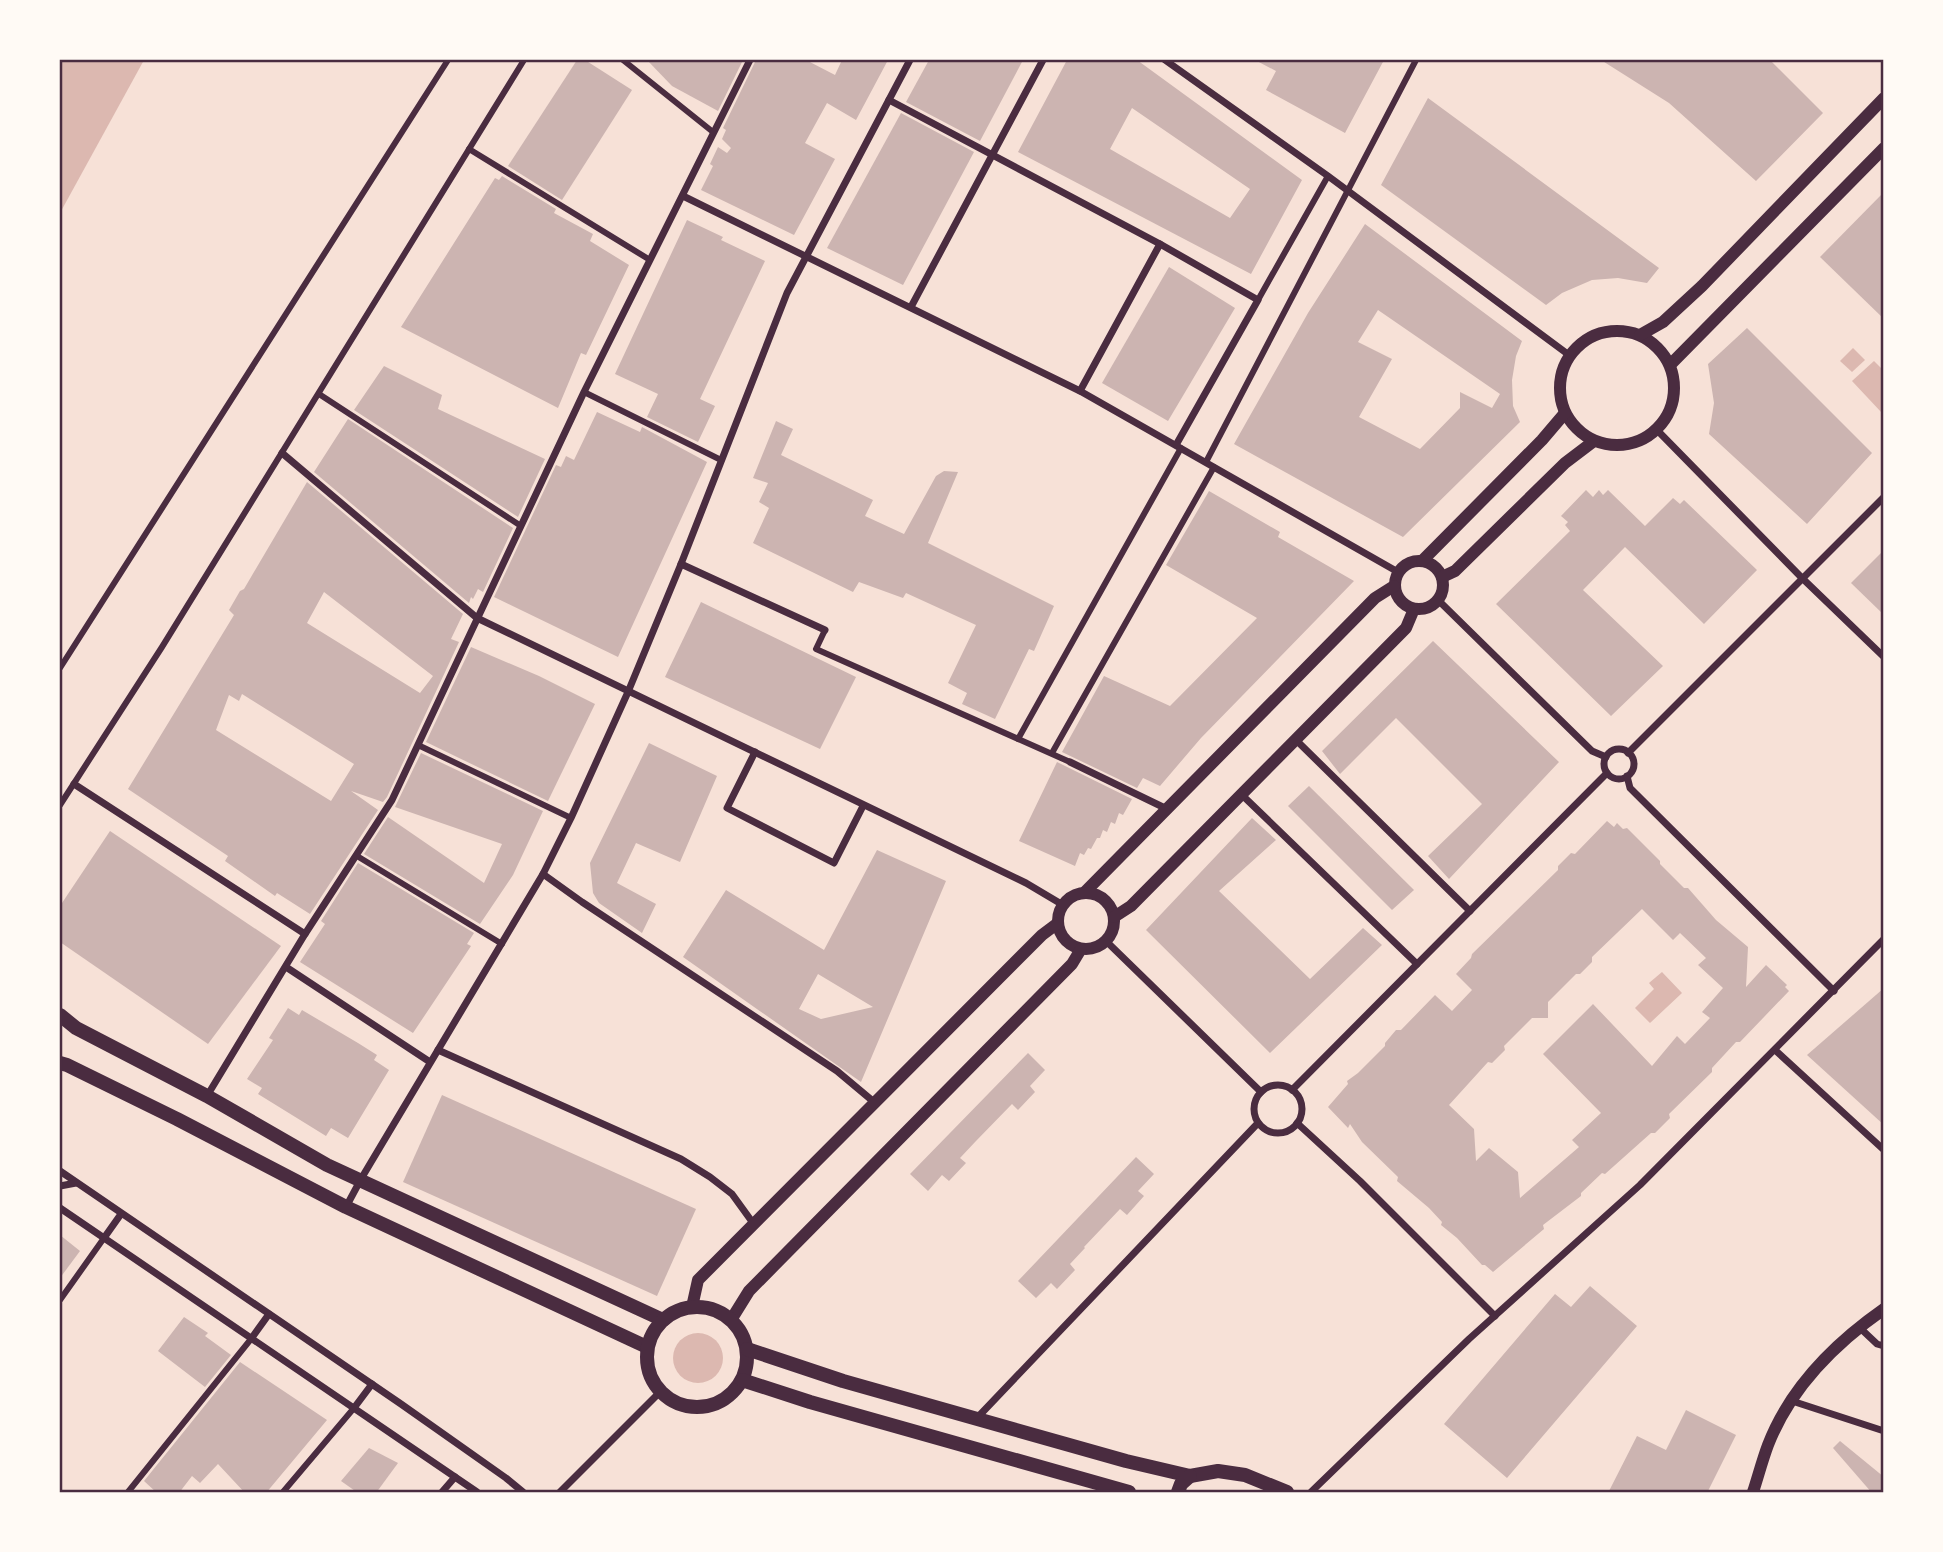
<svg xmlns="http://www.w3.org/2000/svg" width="1943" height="1552" font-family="Figtree,sans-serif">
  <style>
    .water { fill: #dcb8b0 }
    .building { fill: #ccb4b1; fill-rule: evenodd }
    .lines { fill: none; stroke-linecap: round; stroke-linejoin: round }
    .pedestrian { stroke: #4a2c40; stroke-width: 6 }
    .minor { stroke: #4a2c40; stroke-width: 7 }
    .tertiary { stroke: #4a2c40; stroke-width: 12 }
    .secondary { stroke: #4a2c40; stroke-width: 14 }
    .neatline { fill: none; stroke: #4a2c40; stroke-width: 2.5 }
  </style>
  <rect width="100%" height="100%" fill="#f7e1d7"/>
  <!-- water -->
  <g class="water">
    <polygon points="60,60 144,60 60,213"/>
    <polygon points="1853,348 1865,360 1852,372 1840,361"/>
    <polygon points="1874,361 1883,370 1882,413 1852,381"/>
    <polygon points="1662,972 1682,993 1650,1023 1635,1008 1654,989 1649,983"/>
    <circle cx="698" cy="1358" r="25"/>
  </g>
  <!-- building -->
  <g class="building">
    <polygon points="577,60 585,60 632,90 562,200 508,166"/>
    <polygon points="647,60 743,60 718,111 672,86"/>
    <polygon points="756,60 806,60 835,75 842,60 888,60 856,120 827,103 805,143 835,159 794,235 701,190 713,166 710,164 718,147 727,153 731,148 722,139 726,130 723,128"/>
    <polygon points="929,60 1023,60 980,141 906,102"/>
    <path d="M1067 60H1137L1302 180 1251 274 1018 152ZM1132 108 1250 189 1230 218 1110 149Z"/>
    <polygon points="1255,60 1384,60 1345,133 1266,90 1276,71"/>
    <polygon points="1601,60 1770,60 1823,113 1756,181 1669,103"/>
    <polygon points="1428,98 1659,268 1647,283 1618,278 1592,280 1562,293 1546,305 1381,185"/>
    <polygon points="901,113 974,152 903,285 827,248"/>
    <polygon points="502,176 556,209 554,213 593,234 590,241 629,265 586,355 581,353 558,408 401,327 495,178 499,180"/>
    <polygon points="1884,192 1884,319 1820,257"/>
    <polygon points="687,220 723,237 721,240 765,261 700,399 715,406 698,442 647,417 658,394 615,374"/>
    <path d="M1365 224 1522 341 1516 356 1512 380 1513 406 1520 422 1403 537 1234 444 1308 313ZM1378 310 1500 394 1492 408 1460 392V408L1420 449 1359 417 1392 359 1358 342Z"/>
    <polygon points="1169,267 1235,308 1168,421 1102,383"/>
    <polygon points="1747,328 1872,453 1807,524 1709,434 1714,403 1708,364"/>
    <polygon points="384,366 442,395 438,409 545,459 518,517 354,410"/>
    <polygon points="597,412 640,432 642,427 707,462 618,657 494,597 556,465 561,467 566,456 574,460"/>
    <polygon points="348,419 513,528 483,592 478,589 473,599 471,597 469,603 314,472"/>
    <polygon points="776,421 793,429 781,455 873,500 865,516 904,534 936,476 944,471 958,472 928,543 1054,606 1034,651 1029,649 995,719 962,704 967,693 948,683 976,625 906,593 903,598 859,582 853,592 753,543 769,508 759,502 768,483 753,478"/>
    <path d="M307 482 463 614 451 639 459 642 387 797 383 802 351 791 378 810 310 914 277 893 275 896 225 861 228 856 128 789 234 615 229 610 240 591 244 589ZM324 592 433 676 420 693 307 623ZM242 694 354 764 331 801 216 730 229 695 239 701Z"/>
    <polygon points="1586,490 1593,497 1599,490 1603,495 1608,490 1645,526 1673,498 1680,504 1684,500 1757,570 1704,624 1625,547 1583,590 1663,666 1611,716 1496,604 1570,531 1565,525 1568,522 1561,516"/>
    <polygon points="1209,491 1280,532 1278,537 1354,581 1201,738 1160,786 1143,778 1137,788 1062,752 1104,676 1170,706 1257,618 1166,565"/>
    <polygon points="1884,550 1884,615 1851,583"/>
    <polygon points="701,602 856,677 820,749 665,677"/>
    <polygon points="1433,641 1559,762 1449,879 1428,856 1482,804 1396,718 1340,774 1322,751"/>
    <polygon points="471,647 539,676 595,704 548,801 426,742"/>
    <polygon points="649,743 717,776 680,862 636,843 617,883 656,904 642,933 599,903 593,893 590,863"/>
    <polygon points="421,753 543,811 513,875 480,924 364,854 388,817 484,883 502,844 395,807"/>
    <polygon points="1057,762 1132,799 1123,815 1119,813 1115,824 1111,822 1107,832 1103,830 1100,838 1097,838 1091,849 1088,848 1084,855 1080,853 1075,866 1019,841"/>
    <polygon points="1309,786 1414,890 1392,910 1288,806"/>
    <polygon points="1252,818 1276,840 1219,891 1310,979 1363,928 1382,945 1270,1053 1146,930"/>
    <path d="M1607 821 1614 827 1617 823 1623 829 1627 828 1660 861V864L1684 888H1688L1716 920 1748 947 1746 987 1766 965 1787 985 1785 987 1789 991 1740 1042H1736L1712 1068V1072L1669 1114 1670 1118 1655 1133H1651L1605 1174 1602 1173 1581 1193V1196L1543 1225 1544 1229 1493 1272 1485 1265H1482L1457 1238 1441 1225 1442 1222 1429 1208 1397 1181 1398 1177 1362 1142 1350 1124 1348 1128 1328 1107 1348 1084 1347 1081 1358 1073 1385 1046V1043L1396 1030H1401L1435 995 1452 1011 1472 990 1456 974 1471 958 1472 954 1558 870V866L1571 853 1575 854ZM1642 909 1673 940 1680 933 1706 958 1698 965 1723 988 1702 1012 1710 1018 1685 1044 1677 1036 1652 1066 1593 1004 1543 1054 1601 1113 1572 1140 1579 1147 1520 1198 1518 1172 1489 1148 1476 1161 1474 1129 1449 1105 1488 1062 1492 1063 1505 1050 1504 1046 1532 1018H1548V1002L1576 974H1580L1592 962V957Z"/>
    <polygon points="110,831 281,946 208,1044 60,942 60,906"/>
    <path d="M877 850 946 881 861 1082 683 957 726 890 824 950ZM818 974 873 1007 821 1019 799 1009Z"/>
    <polygon points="358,863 474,933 467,944 471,946 413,1033 300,962 325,924 321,921"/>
    <polygon points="1884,988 1884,1125 1807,1055"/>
    <polygon points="288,1008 299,1015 302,1010 358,1043 377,1055 374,1060 389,1070 348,1138 331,1128 326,1136 258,1094 262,1088 247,1079 273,1040 269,1038"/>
    <polygon points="1028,1053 1045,1070 1030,1086 1035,1092 1018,1110 1012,1104 976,1141 960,1158 966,1163 949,1181 942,1175 928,1191 910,1174"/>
    <polygon points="442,1095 696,1209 657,1296 403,1182"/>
    <polygon points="1136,1157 1154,1174 1138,1191 1144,1196 1127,1215 1120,1209 1084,1247 1085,1248 1070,1264 1075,1270 1057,1289 1051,1283 1036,1298 1018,1281"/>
    <polygon points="60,1235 80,1251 60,1278"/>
    <polygon points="1590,1286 1637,1326 1507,1478 1444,1424 1555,1294 1571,1307"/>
    <polygon points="184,1317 208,1333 205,1336 231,1355 205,1387 158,1351"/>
    <polygon points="240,1362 327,1420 266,1493 245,1493 218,1464 200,1483 192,1476 179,1493 157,1493 144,1481"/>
    <polygon points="1686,1410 1736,1435 1707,1493 1608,1493 1637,1436 1666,1450"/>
    <polygon points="1840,1441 1884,1477 1884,1493 1872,1493 1833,1448"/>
    <polygon points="369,1448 398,1463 376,1493 358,1493 341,1481"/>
  </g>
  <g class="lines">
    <!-- pedestrian -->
    <g class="pedestrian">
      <polyline points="623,60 713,132"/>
      <polyline points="469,149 650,260"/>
      <polyline points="1258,300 1328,176"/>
      <polyline points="584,392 721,460"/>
      <polyline points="319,394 521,526"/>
      <polyline points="1206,462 1416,60"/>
      <polyline points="825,630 816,649 1070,762"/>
      <polyline points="60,668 448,60"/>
      <polyline points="1018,739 1181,448"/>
      <polyline points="418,745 571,818"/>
      <polyline points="1052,753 1214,467"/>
      <polyline points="60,805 162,647 524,60"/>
      <polyline points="357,856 502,944"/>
      <polyline points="60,1300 104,1238"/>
      <polyline points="128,1492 251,1339"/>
      <polyline points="283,1492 354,1408"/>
    </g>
    <!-- minor -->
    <g class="minor">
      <polyline points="1165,60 1328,176 1569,355"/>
      <polyline points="889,100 1160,244 1258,300 1176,445"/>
      <polyline points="683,196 1080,391 1398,572"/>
      <polyline points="911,307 1043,60"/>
      <polyline points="1080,391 1160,244"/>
      <polyline points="1656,429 1802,578 1884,657"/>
      <polyline points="282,453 477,618 1026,883 1063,905"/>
      <polyline points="681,564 825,630"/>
      <polyline points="1438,600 1592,751 1606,757"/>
      <polyline points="1296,740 1470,911"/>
      <circle cx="1619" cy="764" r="15"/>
      <polyline points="755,752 727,808 834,863 863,806"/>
      <polyline points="1628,753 1884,497"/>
      <polyline points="1070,762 1167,809"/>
      <polyline points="1627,776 1630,788 1834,991"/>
      <polyline points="74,784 305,934"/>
      <polyline points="1242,795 1417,964"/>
      <polyline points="543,874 582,902 837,1071 874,1102"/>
      <polyline points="1106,941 1261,1092"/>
      <polyline points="286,967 430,1062"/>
      <polyline points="438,1050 681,1159 710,1177 732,1194 753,1223"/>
      <polyline points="1775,1050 1884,1150"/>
      <circle cx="1278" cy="1109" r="24"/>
      <polyline points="1292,1090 1607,773"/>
      <polyline points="207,1096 305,934 392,800 584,392 750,60"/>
      <polyline points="1297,1123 1360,1181 1495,1316"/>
      <polyline points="60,1171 401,1404 506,1478 523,1492"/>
      <polyline points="60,1186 76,1183"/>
      <polyline points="346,1207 361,1179 543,874 571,818 628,692 681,564 787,293 910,60"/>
      <polyline points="60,1208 477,1492"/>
      <polyline points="104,1238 121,1214"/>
      <polyline points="1859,1327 1877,1344 1884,1346"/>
      <polyline points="251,1339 269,1314"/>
      <polyline points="1792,1401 1884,1431"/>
      <polyline points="354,1408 372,1384"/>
      <polyline points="976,1419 1258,1123"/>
      <polyline points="442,1492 455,1477"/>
      <polyline points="560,1492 660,1392"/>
      <polyline points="1311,1492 1469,1339 1640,1185 1884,939"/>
    </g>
    <!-- tertiary -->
    <g class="tertiary">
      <circle cx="1617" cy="388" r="57"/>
      <polyline points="1640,335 1663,322 1702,286 1884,98"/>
      <polyline points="1670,365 1884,148"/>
      <circle cx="1419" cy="585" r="24"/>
      <polyline points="1422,561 1542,440 1565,413"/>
      <polyline points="1442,577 1455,571 1565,463 1594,441"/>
      <polyline points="1084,893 1375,598 1394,586"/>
      <circle cx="1086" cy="921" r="28"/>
      <polyline points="1114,917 1131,906 1406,628 1414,609"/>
      <polyline points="692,1307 698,1280 1042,935 1058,923"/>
      <polyline points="731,1320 749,1291 1072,964 1081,949"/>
      <path d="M1753 1492C1758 1477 1762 1461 1768 1445 1790 1388 1834 1344 1884 1309"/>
    </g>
    <!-- secondary -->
    <g class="secondary">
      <polyline points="60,1015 76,1028 207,1096 327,1165 663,1320"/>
      <polyline points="60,1063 67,1065 177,1119 346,1207 647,1347"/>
      <circle cx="697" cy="1357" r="50"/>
      <polyline points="747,1349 843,1381 1126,1461 1190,1476 1218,1471 1245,1475 1287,1492"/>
      <polyline points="742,1380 810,1402 1129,1492"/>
      <polyline points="1178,1492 1181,1484 1190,1476"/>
    </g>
  </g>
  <!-- border -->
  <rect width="1943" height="1552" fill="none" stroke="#fffaf5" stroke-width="122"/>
  <rect x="61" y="61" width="1821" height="1430" class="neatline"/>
</svg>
